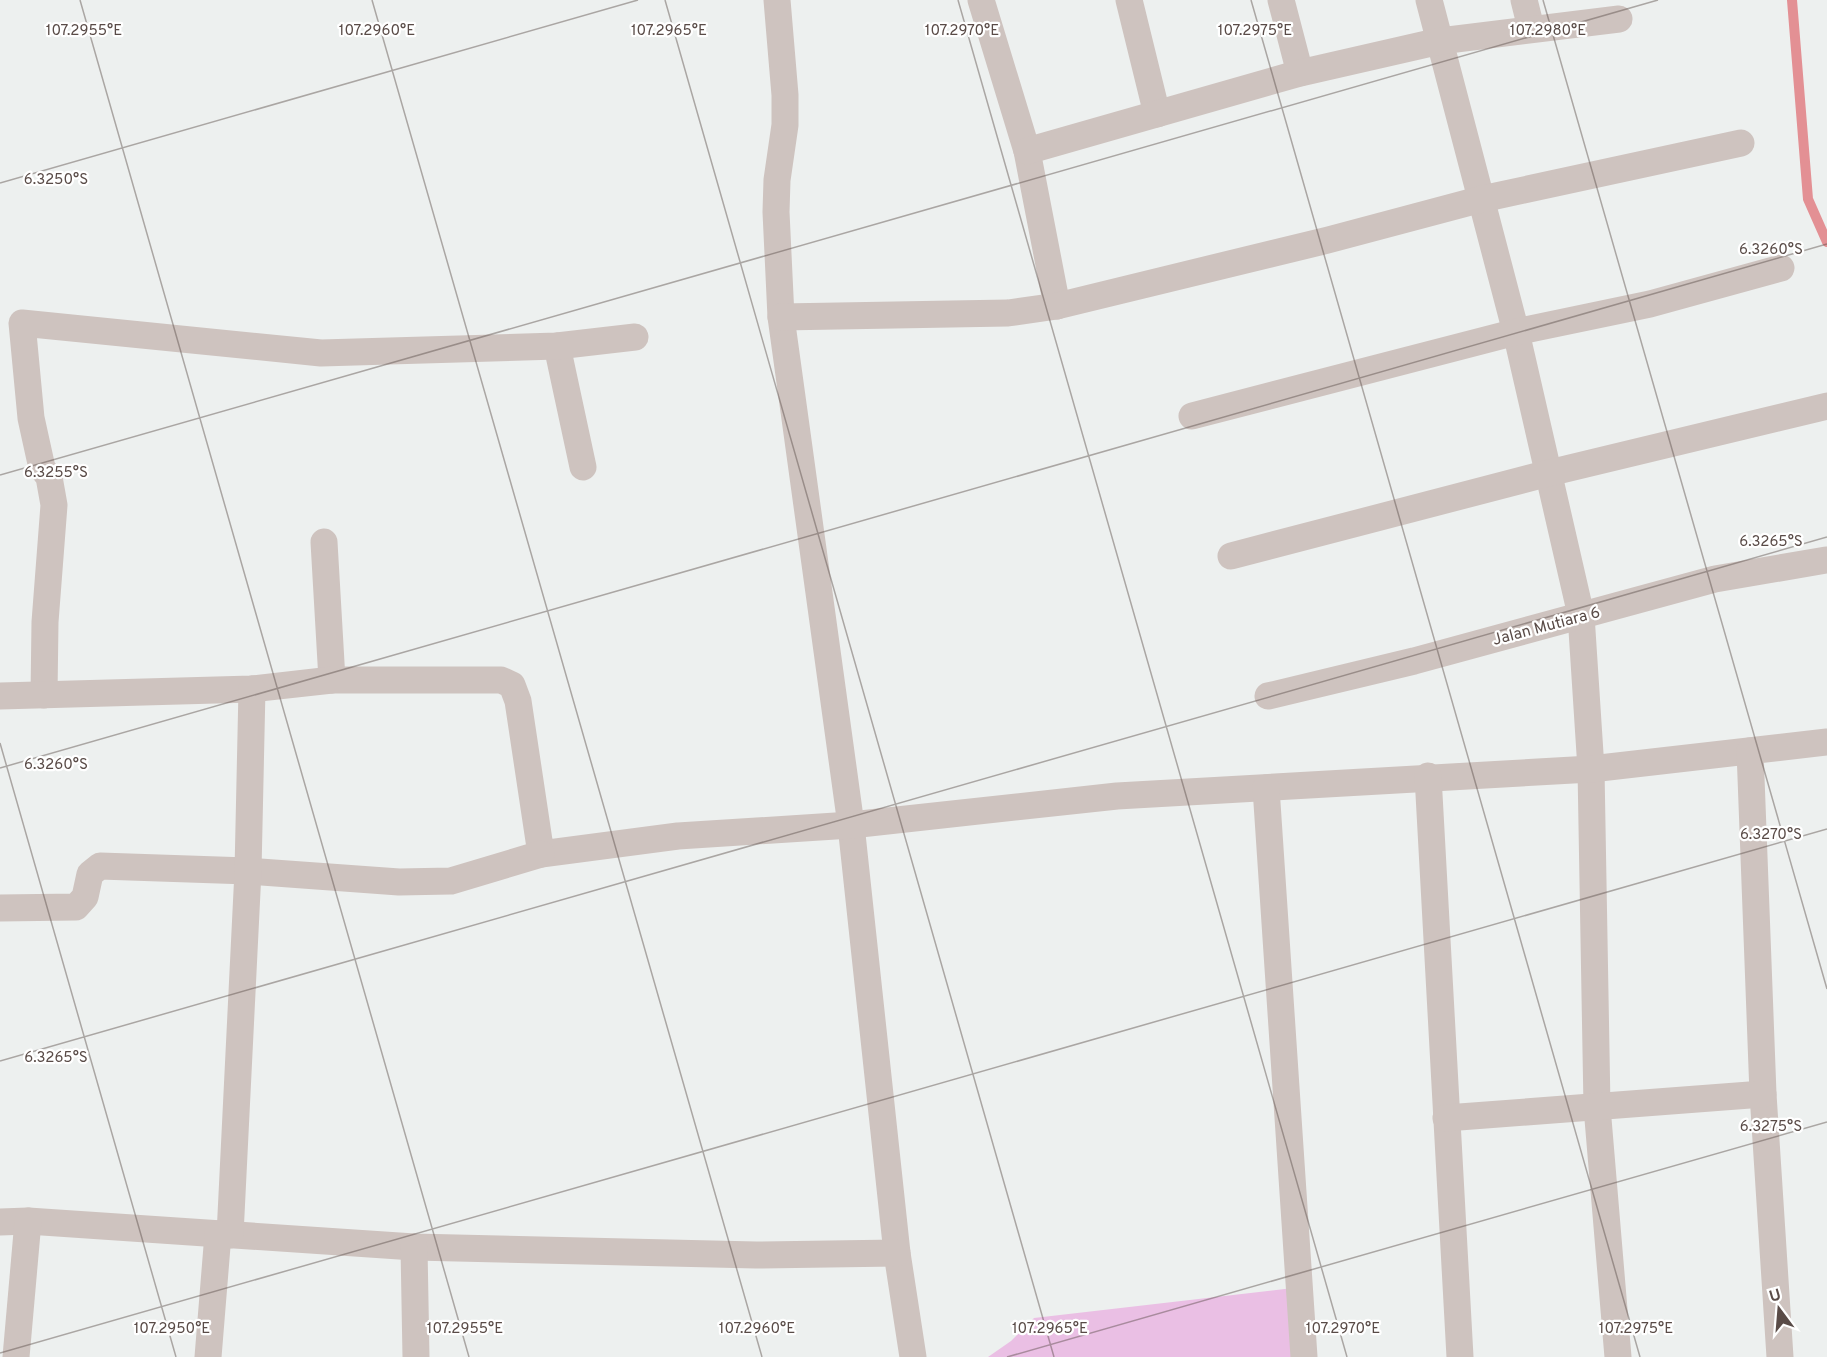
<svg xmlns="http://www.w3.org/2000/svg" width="1827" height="1357" font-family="Overpass,sans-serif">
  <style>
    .green { fill: #eabfe4 }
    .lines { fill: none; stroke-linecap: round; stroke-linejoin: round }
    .stream { stroke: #e39094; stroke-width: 10 }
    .minor { stroke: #cec3bf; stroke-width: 27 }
    .ticks { fill: none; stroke: #594b47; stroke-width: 1.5; stroke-opacity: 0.45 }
    .labels { text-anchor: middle; stroke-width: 4.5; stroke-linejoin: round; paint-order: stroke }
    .street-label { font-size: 16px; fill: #594b47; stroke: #fff }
    .ticks-label { font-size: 15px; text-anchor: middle; fill: #594b47; stroke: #fff; stroke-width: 4.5; stroke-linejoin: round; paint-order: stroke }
  </style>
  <rect width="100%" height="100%" fill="#edf0ef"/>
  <!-- green -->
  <polygon class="green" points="1293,1288 1297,1357 988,1357 1011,1341 1034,1318"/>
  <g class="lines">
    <!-- stream -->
    <polyline class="stream" points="1792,0 1808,199 1827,242"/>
    <!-- minor -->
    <g class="minor">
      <polyline points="777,0 785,95 785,125 777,180 776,212 781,317 851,825 897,1253 913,1357"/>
      <polyline points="981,0 1027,151 1057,306"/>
      <polyline points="1129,0 1157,114"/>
      <polyline points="1281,0 1300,73"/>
      <polyline points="1429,0 1516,332 1581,615 1591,769 1597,1107 1618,1357"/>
      <polyline points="1524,0 1531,28"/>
      <polyline points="1027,151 1300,73 1440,41 1619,19"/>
      <polyline points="781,317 1008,313 1057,306 1328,240 1482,199 1741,143"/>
      <polyline points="557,346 583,467"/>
      <polyline points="1192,416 1516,332 1650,304 1781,268"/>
      <polyline points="324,542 332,680"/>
      <polyline points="1231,556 1549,473 1827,406"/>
      <polyline points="44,695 45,622 54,505 49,477 42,468 31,418 22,323 321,353 557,346 635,337"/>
      <polyline points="0,696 252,689 332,680 501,680 512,685 518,701 541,854 678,836 851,825 1117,796 1591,769 1827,742"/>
      <polyline points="1268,696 1414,661 1715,579 1826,560"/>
      <polyline points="1750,751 1763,1094 1780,1357"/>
      <polyline points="1428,776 1460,1357"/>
      <polyline points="1266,788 1304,1357"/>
      <polyline points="0,908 76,907 85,897 90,874 100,866 248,871 399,882 451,881 541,854"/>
      <polyline points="1446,1118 1763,1094"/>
      <polyline points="0,1222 28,1221 414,1247 756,1255 897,1253"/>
      <polyline points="230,1235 248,871 252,689"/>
      <polyline points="414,1247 416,1357"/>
      <polyline points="16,1357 28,1221"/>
      <polyline points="208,1357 218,1234"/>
    </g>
  </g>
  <!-- ticks -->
  <path class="ticks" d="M80 0 469 1357M372 0 762 1357M665 0 1054 1357M958 0 1347 1357M1251 0 1640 1357M1543 0 1827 989M0 183 638 0M0 475 1658 0M0 743 176 1357M0 768 1827 244M0 1061 1827 537M0 1353 1827 829M1007 1357 1827 1122"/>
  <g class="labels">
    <!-- street labels -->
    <g class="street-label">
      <text transform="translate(1546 625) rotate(-15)" y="6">Jalan Mutiara 6</text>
    </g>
  </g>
  <g class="ticks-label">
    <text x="84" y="35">107.2955°E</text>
    <text x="377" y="35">107.2960°E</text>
    <text x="669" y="35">107.2965°E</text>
    <text x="962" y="35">107.2970°E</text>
    <text x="1255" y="35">107.2975°E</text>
    <text x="1548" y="35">107.2980°E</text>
    <text x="56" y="184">6.3250°S</text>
    <text x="1771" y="254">6.3260°S</text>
    <text x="56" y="477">6.3255°S</text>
    <text x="1771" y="546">6.3265°S</text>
    <text x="56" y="769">6.3260°S</text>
    <text x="1771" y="839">6.3270°S</text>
    <text x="56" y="1062">6.3265°S</text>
    <text x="1771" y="1131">6.3275°S</text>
    <text x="172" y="1333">107.2950°E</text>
    <text x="465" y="1333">107.2955°E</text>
    <text x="757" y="1333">107.2960°E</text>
    <text x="1050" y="1333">107.2965°E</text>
    <text x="1343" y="1333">107.2970°E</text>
    <text x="1636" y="1333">107.2975°E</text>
  </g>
  <!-- north arrow -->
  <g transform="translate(1779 1309) rotate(344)" stroke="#ffffff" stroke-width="4.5" paint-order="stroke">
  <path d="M0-4.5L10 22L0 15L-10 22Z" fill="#594b47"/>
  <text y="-9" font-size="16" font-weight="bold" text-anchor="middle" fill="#594b47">U</text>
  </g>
</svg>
